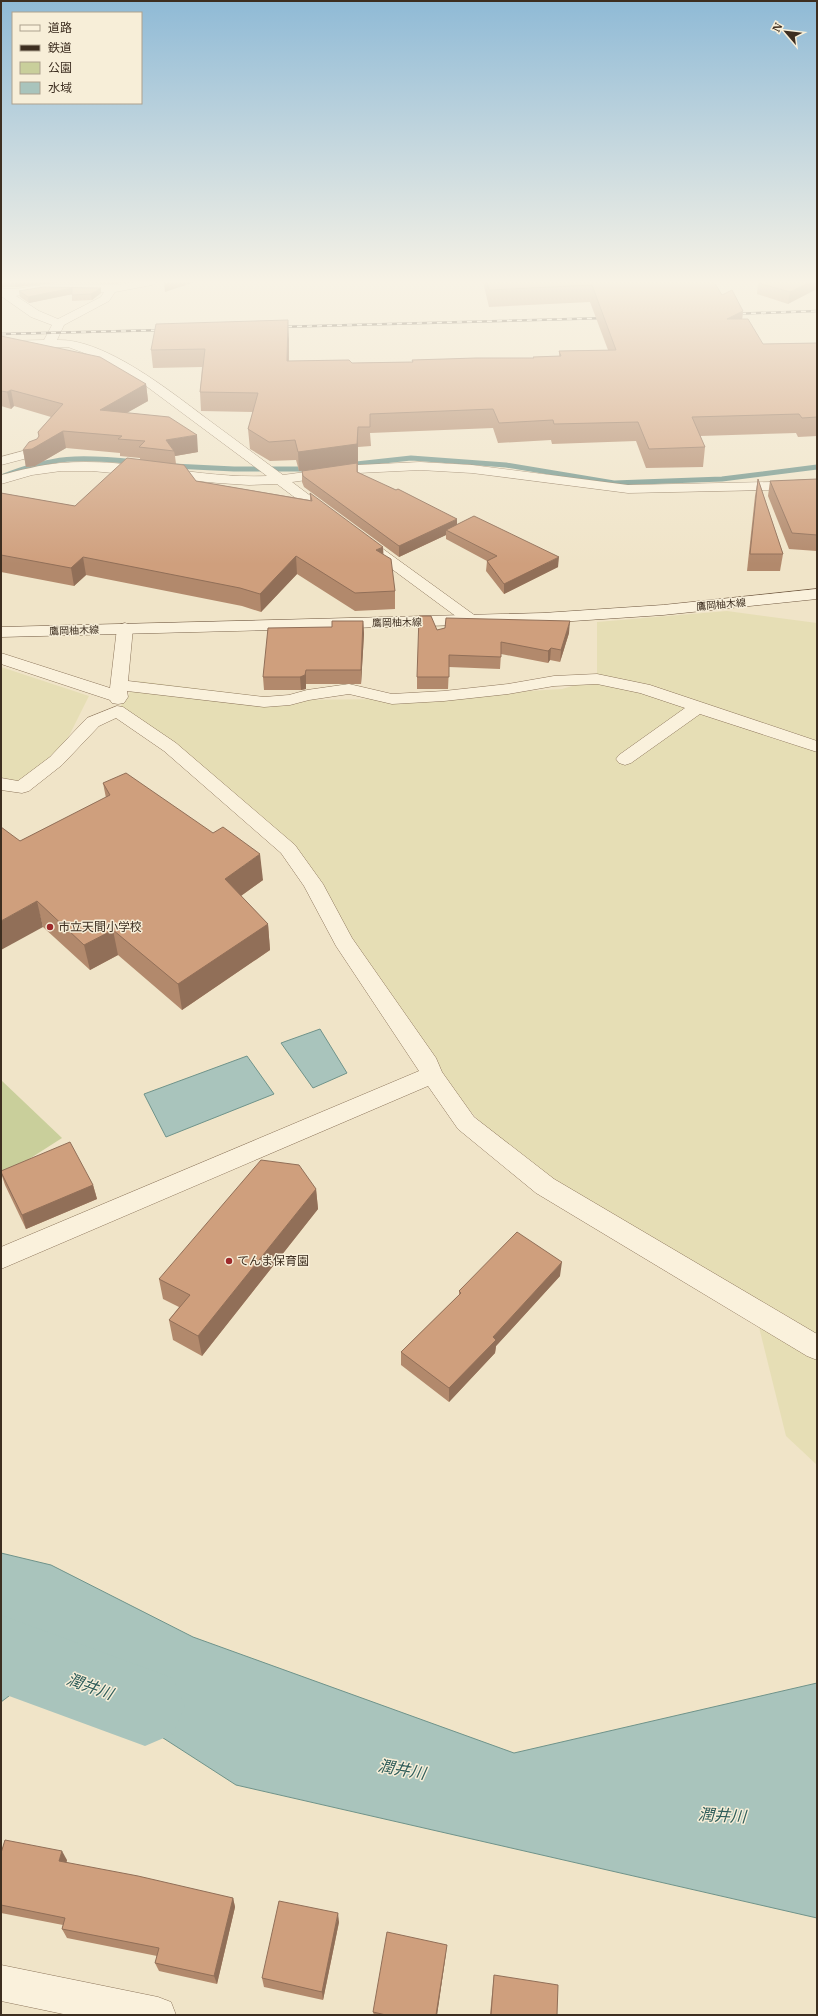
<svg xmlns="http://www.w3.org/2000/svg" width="818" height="2016" font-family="'IBM Plex Serif','Noto Sans JP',serif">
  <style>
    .farmland { fill: #e6deb5 }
    .green { fill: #c9cf9b }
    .water { fill: #a9c4bc; stroke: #6f938a }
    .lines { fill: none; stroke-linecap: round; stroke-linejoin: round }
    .stream { stroke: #6f938a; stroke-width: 5 }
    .river { fill: #a9c4bc; fill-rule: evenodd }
    .street-casing { stroke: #8d765c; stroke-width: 1 }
    .secondary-casing { stroke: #6f573f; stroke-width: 1 }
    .street { fill: #faf1dc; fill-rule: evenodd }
    .secondary { fill: #faf1dc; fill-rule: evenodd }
    .rail-casing { stroke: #3d2e20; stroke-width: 2.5 }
    .rail { stroke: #f7eed8; stroke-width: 1.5; stroke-dasharray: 5; stroke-linecap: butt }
    .wall { fill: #b2896c }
    .shaded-wall { fill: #916f58 }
    .building { fill: #cf9f7d; stroke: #916f58 }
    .poi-dot { fill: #9e2a2b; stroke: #f7eed8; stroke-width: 1.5 }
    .labels { text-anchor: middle; stroke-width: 3; stroke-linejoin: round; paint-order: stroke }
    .far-street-label { font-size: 10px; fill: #3d2e20; stroke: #f7eed8 }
    .poi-label { font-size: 12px; fill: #3d2e20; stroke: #f7eed8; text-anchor: start }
    .near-water-label { font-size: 16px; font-style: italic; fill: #2f5d5a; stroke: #f7eed8 }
  </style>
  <rect width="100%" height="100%" fill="#f0e4c8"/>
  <!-- farmland -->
  <g class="farmland">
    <polygon points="727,611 817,623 817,1465 786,1436 755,1311 519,1165 428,1064 295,858 117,711 138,681 290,700 392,699 562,689 597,679 597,622"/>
    <polygon points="1,667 89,696 65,744 27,784 1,782"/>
  </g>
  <!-- green -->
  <polygon class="green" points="1,1080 62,1138 1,1177"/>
  <!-- water -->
  <g class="water">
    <polygon points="320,1029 347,1073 313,1088 281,1043"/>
    <polygon points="247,1056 274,1094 166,1137 144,1094"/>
    <polygon points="1,1553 51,1565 193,1637 514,1753 817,1683 817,1918 236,1785 50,1665 1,1702"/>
  </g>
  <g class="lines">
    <!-- stream -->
    <g class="stream">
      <polyline points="347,465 411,458 506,465 614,483 722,479 817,467"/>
      <polyline points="173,466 234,469 310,469"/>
      <path d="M1 477C53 456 80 456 135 462"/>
    </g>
    <!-- river -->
    <polygon class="river" points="1,1615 173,1678 185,1706 173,1734 145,1746 1,1693"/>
    <!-- street casing -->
    <g class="street-casing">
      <g id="street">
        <path d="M136 282H158L152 285 115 292 109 301 64 325 57 340C104 338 170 391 206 418 232 437 257 456 283 475L358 465 420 462 472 465 628 485 817 481V489L628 493 472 473 420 470 358 473 292 482 336 515 338 518 336 521H326L277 484 249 485 218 483 92 471H61L32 475 1 484V475C21 470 40 465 60 463 130 457 198 479 267 476L138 380 87 354 68 347 1 349V341L44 340 52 325 31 317 1 296V288C15 291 28 286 43 285 74 282 105 289 136 282ZM44 291 104 292 101 297 58 319 39 311 16 296Z"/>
        <polygon points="34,448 39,449 41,452 39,455 1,465 1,457"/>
        <polygon points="367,539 372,541 477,617 479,620 477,623 471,625 465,623 362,547 359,544 362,541"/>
        <polygon points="125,623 131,625 133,628 128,681 264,697 289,695 307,690 349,684 392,694 444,691 508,684 554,676 597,674 650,685 817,741 817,752 700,714 631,763 625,765 619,763 616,759 619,755 685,708 640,693 597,684 554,686 508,694 444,701 392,704 349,694 309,700 290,705 264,707 127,691 128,697 124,703 118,704 112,703 110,700 1,664 1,653 110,688 117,628 119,625"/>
        <polygon points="117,706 123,707 176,743 295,845 323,884 352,938 436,1058 442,1072 474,1117 554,1179 817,1334 817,1360 807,1356 536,1193 458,1129 428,1086 1,1269 1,1247 419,1071 336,946 304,886 281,853 164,751 116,718 99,726 62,765 29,791 22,793 1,790 1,778 18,781 50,757 87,718"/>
        <polygon points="1,1965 158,1997 171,2002 176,2015 68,2015 1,2001"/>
      </g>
    </g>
    <!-- secondary casing -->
    <g class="secondary-casing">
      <polygon id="secondary" points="817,589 817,599 663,615 543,623 1,637 1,627 543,613 663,605"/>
    </g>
    <!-- street -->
    <use href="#street" class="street"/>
    <!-- secondary -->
    <use href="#secondary" class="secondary"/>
    <!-- rail casing -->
    <g class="rail-casing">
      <g id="rail">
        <polyline points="731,314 817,311"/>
        <polyline points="277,327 607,318"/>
        <polyline points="1,334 165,330"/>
      </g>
    </g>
    <!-- rail -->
    <use href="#rail" class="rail"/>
  </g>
  <!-- wall -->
  <g class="wall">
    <polygon points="1,282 129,282 113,284 55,283 16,287 1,287 1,288"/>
    <polygon points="483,282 714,282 722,295 743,311 742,319 763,344 817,343 817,436 798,437 796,433 700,436 705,447 703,467 646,468 636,441 552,444 551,440 498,443 493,428 370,433 371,446 358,447 358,472 457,525 558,567 504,594 486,571 487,561 446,539 446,535 399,557 304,487 302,482 302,471 315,469 299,471 296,460 270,461 250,449 248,429 253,412 201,411 200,392 202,367 153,368 151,350 289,339 289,361 352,363 412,362 412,360 533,358 533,357 559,356 559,351 608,350 590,302 489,307"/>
    <polygon points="817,282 788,304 757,294 758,283"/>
    <polygon points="19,291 101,293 92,300 72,301 72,294 29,303 20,297"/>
    <polygon points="1,336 146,384 148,401 126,413 198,452 175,456 176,464 196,481 310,500 310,493 384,555 395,591 395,609 355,611 297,574 261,612 242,606 86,575 74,586 1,572 1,493 75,506 140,459 140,458 120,456 120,453 66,448 35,466 26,467 23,450 37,439 39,437 38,432 51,417 14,406 11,409 1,406"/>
    <polygon points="758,479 783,554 780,571 747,571 755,496"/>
    <polygon points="817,479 817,551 789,549 768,496 770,481"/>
    <polygon points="363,621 364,634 361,684 306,684 306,689 301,690 264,690 263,677 332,627"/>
    <polygon points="437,630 569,633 560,662 550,660 548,663 501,654 500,669 449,667 448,689 417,689 417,677"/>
    <polygon points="103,783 263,880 241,896 268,924 270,950 182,1010 118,955 90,970 43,927 20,841 106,798"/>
    <polygon points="1,1171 93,1185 97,1199 26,1229 5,1185 1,1173"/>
    <polygon points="316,1189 318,1209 202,1356 173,1340 169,1320 179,1307 163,1299 159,1279"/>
    <polygon points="560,1276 496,1346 495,1353 449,1402 401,1365 401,1352 459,1295 459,1291"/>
    <polygon points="1,1853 67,1860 66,1863 233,1898 235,1907 217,1984 159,1971 155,1963 157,1956 67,1938 62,1929 63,1925 1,1913"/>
    <polygon points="339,1922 323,2000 264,1987 262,1978"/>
    <polygon points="446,1953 437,2015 374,2015 373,2012"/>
    <polygon points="494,1975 557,2015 490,2015 493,1984"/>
  </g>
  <!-- shaded-wall -->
  <g class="shaded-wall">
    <polygon points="15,282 54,282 55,283 16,287"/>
    <polygon points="112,282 129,282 113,284"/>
    <polygon points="168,282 195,282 165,292 164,283"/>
    <polygon points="810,282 817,282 817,289 788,304 790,292"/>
    <polygon points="72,288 73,294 29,303 28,297"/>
    <polygon points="101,288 101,293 92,300 91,294"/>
    <polygon points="743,311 741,329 727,319"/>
    <polygon points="288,320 289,339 288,380 287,361"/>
    <polygon points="146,384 148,401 102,427 100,410"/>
    <polygon points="11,390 14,406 11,409 7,392"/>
    <polygon points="358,427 358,464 299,471 298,452"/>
    <polygon points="63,431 66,448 35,466 26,467 23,450"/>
    <polygon points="197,435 198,452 175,456 174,451 166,440"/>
    <polygon points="457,519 457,530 446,530 446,535 399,557 399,546"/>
    <polygon points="383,547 384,564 376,550"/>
    <polygon points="296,556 297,574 261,612 260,594"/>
    <polygon points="83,557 86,575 74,586 71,568"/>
    <polygon points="559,557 558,567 504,594 504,584"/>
    <polygon points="363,621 364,634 361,684 361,670"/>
    <polygon points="570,621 569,633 560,662 561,650"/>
    <polygon points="551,648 550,660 548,663 548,651"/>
    <polygon points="306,670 306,689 301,690 300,677"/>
    <polygon points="260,854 263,880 228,905 225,879"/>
    <polygon points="37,901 43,927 1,950 1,921"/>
    <polygon points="268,924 270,950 182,1010 178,984"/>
    <polygon points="113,930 118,955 90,970 84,945"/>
    <polygon points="93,1185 97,1199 26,1229 22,1215"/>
    <polygon points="316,1189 318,1209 202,1356 198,1336"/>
    <polygon points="562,1262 560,1276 496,1346 495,1353 449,1402 449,1388 493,1337"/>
    <polygon points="62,1851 67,1860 64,1871 59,1861"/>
    <polygon points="233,1898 235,1907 217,1984 214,1976"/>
    <polygon points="338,1913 339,1922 323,2000 322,1992"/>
    <polygon points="447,1945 446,1953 437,2015 436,2015"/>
  </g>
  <!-- building -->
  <g class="building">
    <polygon points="487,282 714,282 722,295 732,290 743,311 727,319 748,319 763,344 817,343 817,417 802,418 799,414 692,417 705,447 649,449 638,422 554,424 553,420 499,423 493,409 370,414 370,427 358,427 357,444 298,452 295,440 269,442 248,429 258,393 200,392 205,349 151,350 156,324 288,320 287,361 349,360 352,363 413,362 412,360 476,358 534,358 533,357 561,356 559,351 616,350 592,285 489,290"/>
    <polygon points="760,282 810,282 790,292 758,283"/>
    <polygon points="43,287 101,288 91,294 72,295 72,288 28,297 19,291"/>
    <polygon points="1,336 100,357 146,384 100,410 169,417 197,435 166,440 174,451 139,447 145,441 118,439 122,436 63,431 32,449 23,450 29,442 37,439 39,436 38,432 63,404 11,390 7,392 1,391"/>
    <polygon points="127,458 184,465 196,481 312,501 310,493 383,547 376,550 391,559 395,591 355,593 296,556 260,594 240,588 83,557 71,568 1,555 1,493 75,506"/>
    <polygon points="357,463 357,472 396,490 398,489 457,519 399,546 303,476 302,471"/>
    <polygon points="758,479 783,554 750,554"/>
    <polygon points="817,479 817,535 792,533 770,481"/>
    <polygon points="474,516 559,557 504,584 487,561 497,556 446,530"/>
    <polygon points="419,616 431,616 437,630 445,628 446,618 570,621 561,650 551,648 548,651 501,642 501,657 449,655 449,677 417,677"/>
    <polygon points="332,621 363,621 361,670 306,670 305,675 300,677 263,677 268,628 332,627"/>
    <polygon points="126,773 213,833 223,827 260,854 225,879 268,924 178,984 113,930 84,945 37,901 1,921 1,827 20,841 110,795 103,783"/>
    <polygon points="70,1142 93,1185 22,1215 1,1172 1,1171"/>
    <polygon points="261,1160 299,1165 316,1189 198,1336 169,1320 190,1295 159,1279"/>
    <polygon points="517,1232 562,1262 493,1337 496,1340 449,1388 401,1352 461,1293 459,1291"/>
    <polygon points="5,1840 62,1851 59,1861 138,1876 233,1898 214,1976 155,1963 159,1948 62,1929 65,1918 1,1905 1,1853"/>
    <polygon points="279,1901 338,1913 322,1992 262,1978"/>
    <polygon points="387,1932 447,1945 436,2015 386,2015 373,2012"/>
    <polygon points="494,1975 558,1985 557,2015 491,2015"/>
  </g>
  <!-- sky -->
  <linearGradient id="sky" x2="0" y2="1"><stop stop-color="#8fbad6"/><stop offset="0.5" stop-color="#f8f3e6"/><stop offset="1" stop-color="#f8f3e6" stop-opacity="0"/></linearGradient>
  <rect width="818" height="564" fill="url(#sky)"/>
  <!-- markers -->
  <g class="poi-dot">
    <circle cx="50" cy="927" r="4"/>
    <circle cx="229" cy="1261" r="4"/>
  </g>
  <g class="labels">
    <!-- far-street labels -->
    <g class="far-street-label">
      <text transform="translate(721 604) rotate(-5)" y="4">鷹岡柚木線</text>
      <text transform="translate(397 622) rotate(-1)" y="4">鷹岡柚木線</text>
      <text transform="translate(74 630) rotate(-2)" y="4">鷹岡柚木線</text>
    </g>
    <!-- poi labels -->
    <g class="poi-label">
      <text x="58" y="931">市立天間小学校</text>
      <text x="237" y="1265">てんま保育園</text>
    </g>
    <!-- near-water labels -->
    <g class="near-water-label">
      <text transform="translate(90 1686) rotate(20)" y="6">潤井川</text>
      <text transform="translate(402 1769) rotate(10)" y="6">潤井川</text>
      <text transform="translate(722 1815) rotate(3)" y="6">潤井川</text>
    </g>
  </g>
  <!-- border -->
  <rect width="818" height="2016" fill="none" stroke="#3d2e20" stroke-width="4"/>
  <!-- legend -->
  <rect x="12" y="12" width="130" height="92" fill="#f7eed8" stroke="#ada18e"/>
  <rect x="20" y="25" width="20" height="6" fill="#faf1dc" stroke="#ada18e"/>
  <text x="48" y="32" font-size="12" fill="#3d2e20">道路</text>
  <rect x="20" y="45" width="20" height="6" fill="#3d2e20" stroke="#ada18e"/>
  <text x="48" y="52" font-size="12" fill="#3d2e20">鉄道</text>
  <rect x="20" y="62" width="20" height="12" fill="#c9cf9b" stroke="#ada18e"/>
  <text x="48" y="72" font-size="12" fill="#3d2e20">公園</text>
  <rect x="20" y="82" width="20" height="12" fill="#a9c4bc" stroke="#ada18e"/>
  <text x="48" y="92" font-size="12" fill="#3d2e20">水域</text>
  <!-- north arrow -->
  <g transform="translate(786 32) rotate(298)" stroke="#f7eed8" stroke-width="3" paint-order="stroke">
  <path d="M0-3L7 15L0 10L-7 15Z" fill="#3d2e20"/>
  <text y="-6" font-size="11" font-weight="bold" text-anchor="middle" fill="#3d2e20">N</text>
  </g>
</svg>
